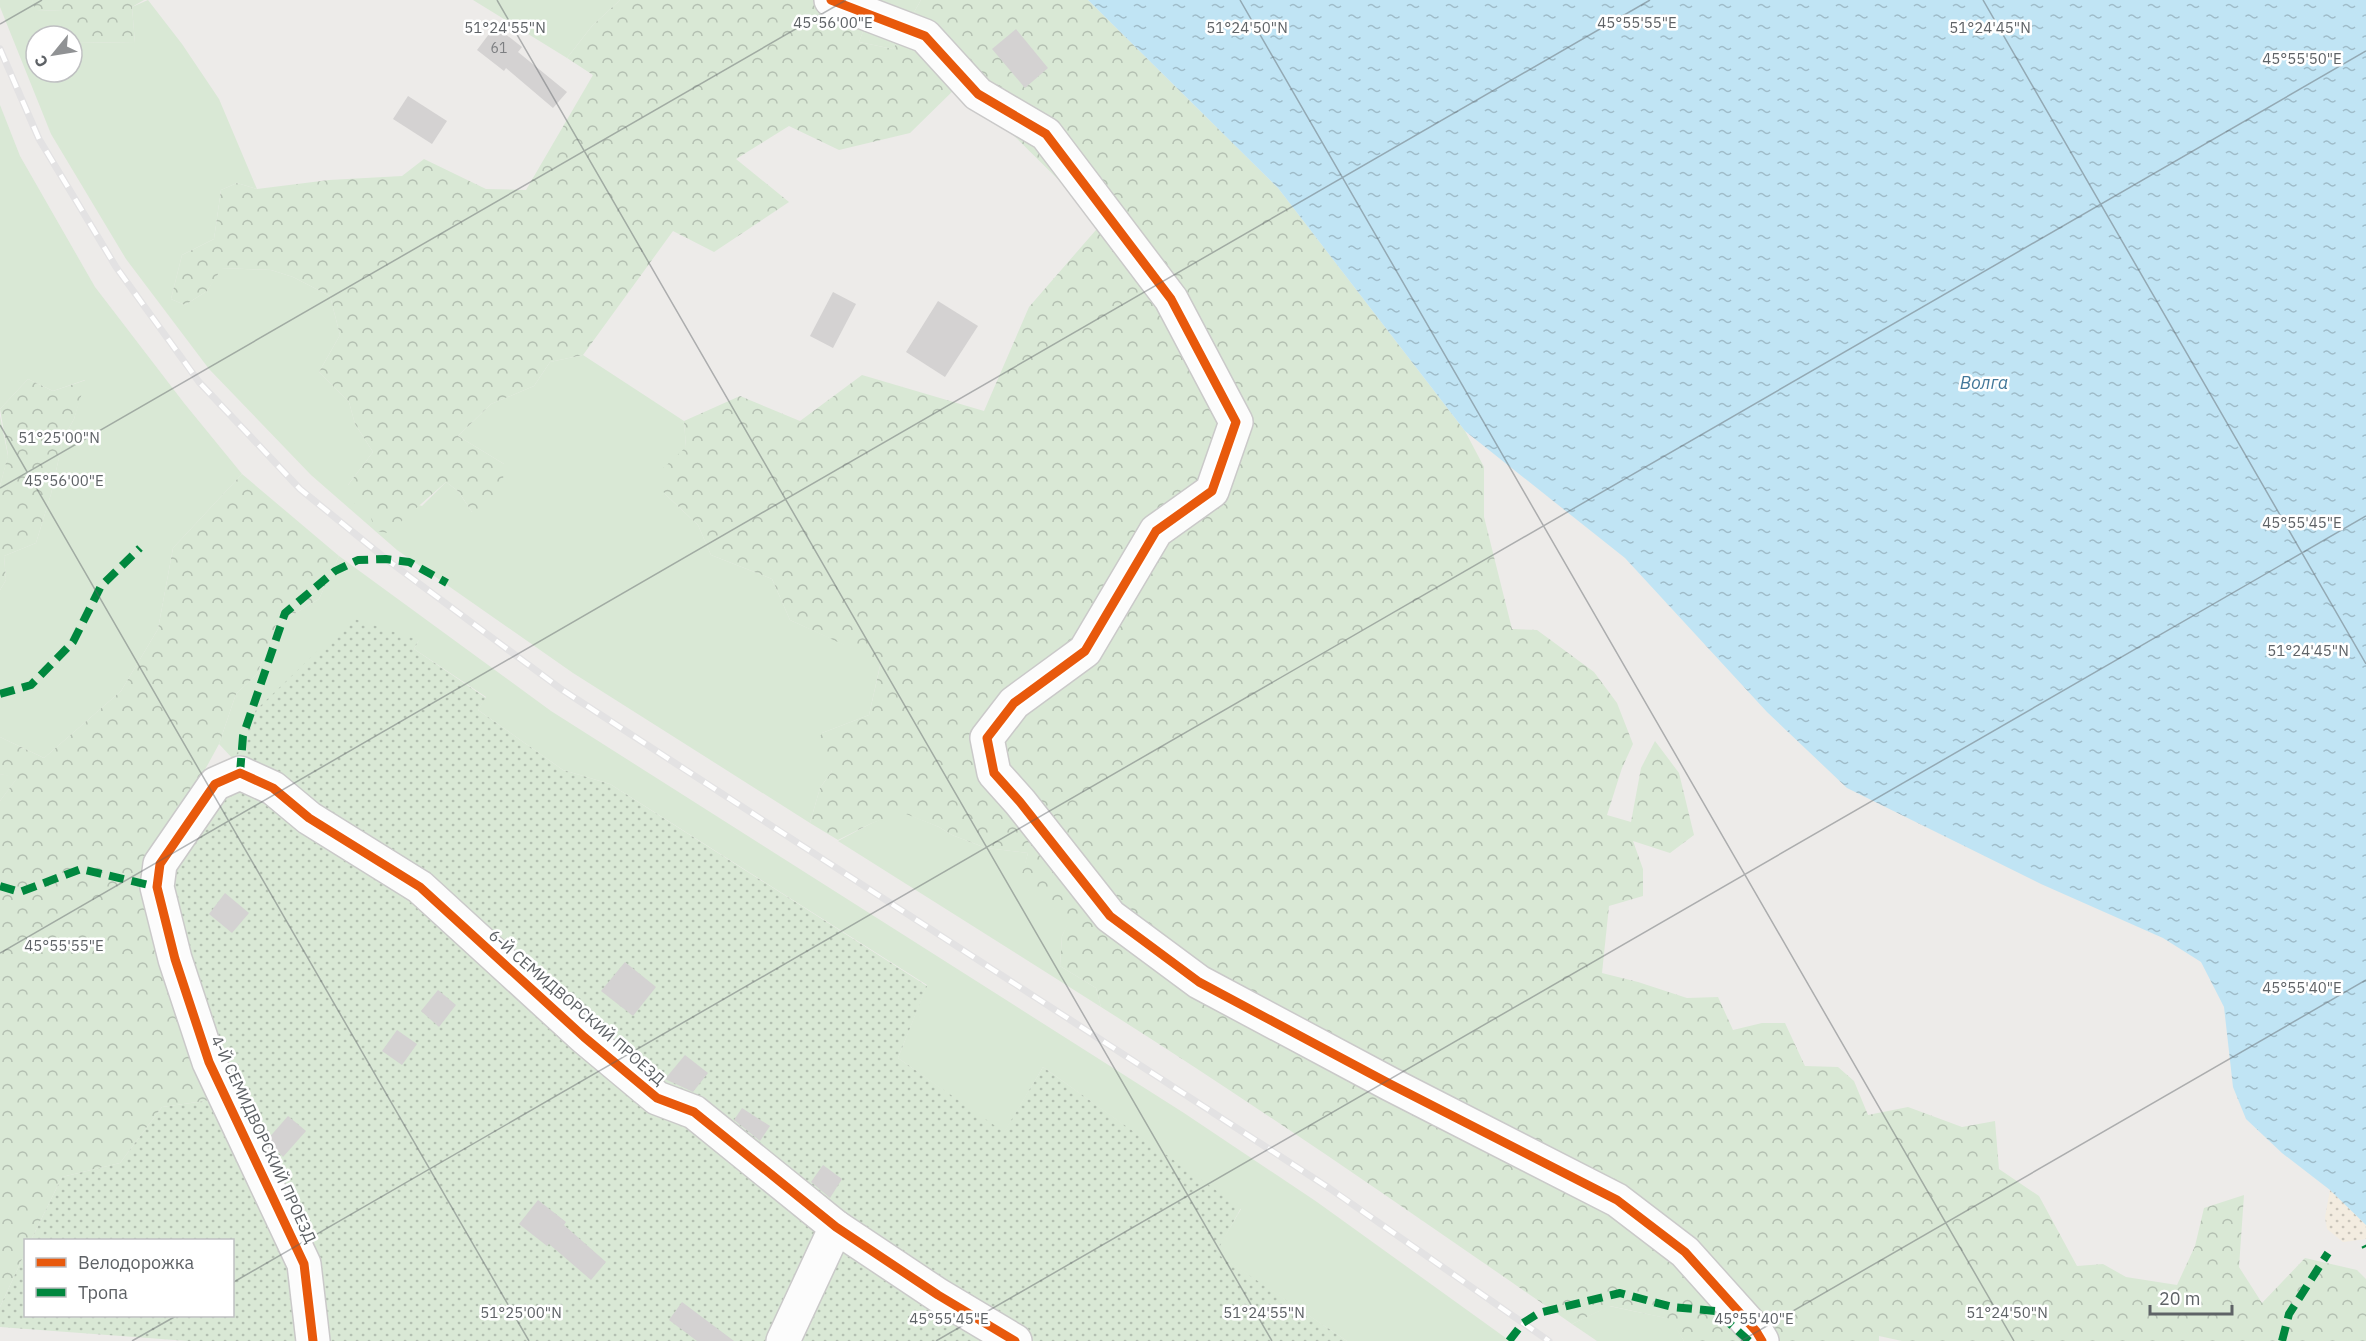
<svg xmlns="http://www.w3.org/2000/svg" width="2366" height="1341" font-family="'IBM Plex Sans',sans-serif">
  <style>
    .grass { fill: #d9e8d5 }
    .forest { fill: url(#forest-crowns) }
    .sand { fill: url(#sand-dots) }
    .park { fill: url(#park-dots) }
    .water { fill: url(#water-ripples) }
    .building { fill: #d4d2d2 }
    .lines { fill: none; stroke-linecap: round; stroke-linejoin: round }
    .minor-casing { stroke: #cac9c9; stroke-width: 36 }
    .minor { stroke: #fcfcfc; stroke-width: 33 }
    .rail-casing { stroke: #e3e2e3; stroke-width: 7 }
    .rail { stroke: #fff; stroke-width: 4.5; stroke-dasharray: 14; stroke-linecap: butt }
    .quiet { stroke: #00873e; stroke-width: 8; stroke-dasharray: 15 8; stroke-linecap: butt }
    .cycleway-casing { stroke: #fff; stroke-width: 13 }
    .cycleway { stroke: #e8590c; stroke-width: 9 }
    .ticks { fill: none; stroke: #5e6266; stroke-width: 1.5; stroke-opacity: 0.45 }
    .labels { text-anchor: middle; stroke-width: 5; stroke-linejoin: round; paint-order: stroke }
    .number-label { font-size: 14px; fill: #7d7f82 }
    .street-label { font-size: 16px; fill: #5e6266; stroke: #fff }
    .water-label { font-size: 18px; font-style: italic; fill: #43789a; stroke: #fff }
    .ticks-label { font-size: 15px; text-anchor: middle; fill: #5e6266; stroke: #fff; stroke-width: 5; stroke-linejoin: round; paint-order: stroke }
  </style>
  <defs>
    <pattern id="forest-crowns" width="20" height="18" patternUnits="userSpaceOnUse" patternTransform="scale(1.5)"><rect width="20" height="18" fill="#d9e8d5"/><path d="M2 6a3 3 0 1 1 6 0M12 15a3 3 0 1 1 6 0" fill="none" stroke="#b3bfb1"/></pattern>
    <pattern id="sand-dots" width="8" height="8" patternUnits="userSpaceOnUse" patternTransform="scale(1.5)"><rect width="8" height="8" fill="#f3ece0"/><path d="M2 2h.1M6 6h.1" fill="none" stroke="#c8c3b9" stroke-width="1.8" stroke-linecap="round"/></pattern>
    <pattern id="park-dots" width="8" height="8" patternUnits="userSpaceOnUse" patternTransform="scale(1.5)"><rect width="8" height="8" fill="#d9e8d5"/><path d="M2 2h.1M6 6h.1" fill="none" stroke="#b3bfb1" stroke-width="1.8" stroke-linecap="round"/></pattern>
    <pattern id="water-ripples" width="26" height="14" patternUnits="userSpaceOnUse" patternTransform="scale(1.5)"><rect width="26" height="14" fill="#c0e4f4"/><path d="M2 4q2-2 4 0t4 0M15 11q2-2 4 0t4 0" fill="none" stroke="#9fbcc9"/></pattern>
  </defs>
  <rect width="100%" height="100%" fill="#edebe9"/>
  <!-- grass -->
  <g class="grass">
    <polygon points="0,0 32,0 36,10 63,11 63,36 36,36 36,72 72,72 72,42 135,43 132,7 148,0 182,44 219,99 257,189 237,183 221,190 214,239 182,255 171,299 185,305 207,291 221,268 271,270 293,277 330,296 340,335 319,372 349,402 355,424 373,452 348,485 422,506 446,482 458,491 472,512 504,464 458,436 491,404 534,386 550,362 583,355 684,421 686,447 664,493 698,525 711,555 772,579 790,620 881,661 869,715 822,733 832,771 820,788 810,823 573,673 397,550 311,475 209,369 126,259 51,134 0,7"/>
    <polygon points="473,0 620,0 592,26 567,58"/>
    <polygon points="875,0 921,0 893,49 859,42"/>
    <polygon points="0,105 20,156 95,287 184,403 242,474 173,548 158,629 121,691 44,758 0,737 0,590 6,580 4,556 36,543 51,494 63,439 74,419 85,380 53,391 28,379 0,409"/>
    <polygon points="0,416 8,456 0,486"/>
    <polygon points="339,556 551,711 1184,1113 1317,1202 1510,1341 1347,1341 1215,1253 1241,1209 1043,1067 1004,1133 898,1058 927,985 610,784 563,770 478,710 486,697 414,649 419,640 234,760 219,744 236,694 257,674 276,625 319,599"/>
    <polygon points="0,774 18,777 0,801"/>
    <polygon points="900,811 939,827 952,835 986,848 1028,853 1020,884 1070,920 1062,936 1060,966 1096,988 1101,1007 838,841 870,824"/>
    <polygon points="1609,1306 1671,1319 1684,1341 1597,1341 1572,1324"/>
  </g>
  <!-- forest -->
  <g class="forest">
    <polygon points="32,0 144,0 132,7 135,43 72,42 72,36 63,36 63,11 35,10"/>
    <path d="M620 0H875L859 42 893 49 921 0H1088L1278 188 1465 431 1484 467V517L1512 629 1537 630 1594 672 1617 703 1633 744 1622 768 1607 815 1631 822 1641 768 1655 741 1679 773 1694 835 1670 853 1633 841 1643 869V896L1609 906 1602 973 1638 982 1687 998 1718 997 1733 1030 1762 1023H1785L1805 1066 1838 1067 1854 1081 1868 1115 1908 1107 1962 1127 1995 1121 1999 1169 2039 1196 2077 1266 2103 1264 2126 1277 2177 1285 2195 1246 2204 1208 2244 1195 2239 1267 2262 1303 2305 1258 2357 1270 2366 1279V1341H1902L1879 1336V1341H1684L1670 1319 1610 1306 1572 1324C1416 1216 1261 1108 1101 1007L1096 988 1060 966 1062 936 1069 920 1019 884 1028 853 986 848 952 835 939 827 901 812 870 824 838 840 810 823 820 788 832 771 813 749 822 733 869 715 881 662 790 620 772 579 711 555 698 525 664 493 657 474 686 447 684 421 740 396 800 421 862 375 984 411 1029 307 1102 223 997 119 959 85 910 133 839 150 789 126 736 159 789 202 714 252 673 231 583 355 550 362 534 386 491 404 458 436 504 464 502 498 472 512 458 491 446 482 388 533 375 531 368 508 345 500 348 485 373 452 355 424 349 402 319 372 340 335 330 296 293 277 271 270 222 268 207 291 185 305 171 299 182 255 214 239 221 190 237 183 257 189 329 180 402 176 424 159 486 189 526 190 593 75 567 58 592 26Z"/>
    <polygon points="28,379 53,391 86,380 74,419 63,439 51,494 36,543 4,556 6,580 0,590 0,486 8,455 0,409"/>
    <polygon points="242,474 339,556 319,599 276,625 257,674 236,694 219,744 188,801 212,1100 162,1107 120,1163 62,1177 31,1240 26,1240 25,1253 0,1307 0,801 17,778 0,774 0,737 44,758 121,691 158,629 173,548"/>
  </g>
  <!-- sand -->
  <polygon class="sand" points="2330,1190 2366,1225 2366,1239 2343,1242 2327,1229 2325,1217"/>
  <!-- park -->
  <g class="park">
    <polygon points="352,618 419,640 414,649 486,698 478,710 563,770 610,784 927,986 898,1058 1004,1132 1043,1067 1241,1208 1216,1253 1347,1341 1028,1341 658,1087 234,760 256,710"/>
    <polygon points="236,782 416,895 822,1232 776,1341 324,1341 245,1126 169,896 173,857"/>
    <polygon points="212,1100 296,1262 300,1341 188,1341 0,1327 0,1307 25,1253 26,1316 232,1316 232,1240 31,1240 62,1177 120,1163 162,1107"/>
    <polygon points="845,1241 1008,1341 786,1341"/>
  </g>
  <!-- water -->
  <polygon class="water" points="1088,0 2366,0 2366,1225 2330,1190 2282,1153 2246,1119 2233,1087 2224,1007 2201,962 2163,938 2041,884 1847,788 1767,712 1625,558 1465,431 1278,188"/>
  <!-- building -->
  <g class="building">
    <polygon points="495,26 522,47 518,52 567,92 553,108 506,68 504,71 477,50"/>
    <polygon points="1016,29 1048,68 1025,88 992,49"/>
    <polygon points="408,96 447,121 432,144 393,119"/>
    <polygon points="833,292 856,304 833,348 810,336"/>
    <polygon points="938,301 978,326 945,377 906,352"/>
    <polygon points="225,893 249,913 232,933 209,914"/>
    <polygon points="625,962 656,987 633,1016 601,991"/>
    <polygon points="438,990 456,1005 439,1027 421,1011"/>
    <polygon points="397,1030 417,1044 402,1065 382,1051"/>
    <polygon points="685,1055 708,1073 693,1092 665,1079"/>
    <polygon points="742,1108 770,1126 760,1141 734,1120"/>
    <polygon points="288,1116 306,1131 283,1157 267,1140"/>
    <polygon points="823,1165 842,1179 830,1198 811,1182"/>
    <polygon points="538,1200 566,1222 564,1225 606,1262 591,1280 549,1244 547,1246 519,1224"/>
    <polygon points="682,1302 734,1341 697,1341 669,1320"/>
  </g>
  <g class="lines">
    <!-- minor casing -->
    <g class="minor-casing">
      <g id="minor">
        <polyline points="831,0 925,36 978,94 1046,134 1171,299 1236,422 1212,491 1156,531 1085,651 1014,703 987,738 994,773 1020,802 1110,916 1199,982 1390,1084 1617,1200 1685,1252 1756,1331 1762,1341"/>
        <polyline points="313,1341 304,1264 209,1062 175,959 157,887 160,864 215,784 240,773 273,788 309,818 420,887 584,1037 657,1098 694,1112 836,1227 938,1295 1015,1341"/>
        <polyline points="783,1341 836,1227"/>
      </g>
    </g>
    <!-- minor -->
    <use href="#minor" class="minor"/>
    <!-- rail casing -->
    <g class="rail-casing">
      <polyline id="rail" points="0,49 39,139 116,267 199,382 300,489 386,559 561,689 1329,1188 1549,1341"/>
    </g>
    <!-- rail -->
    <use href="#rail" class="rail"/>
    <!-- quiet -->
    <g class="quiet">
      <polyline points="0,694 31,685 73,642 101,586 140,548"/>
      <polyline points="240,773 243,736 285,613 335,571 358,560 386,559 409,562 447,583"/>
      <polyline points="0,886 20,892 81,869 157,887"/>
      <polyline points="2365,1245 2366,1247"/>
      <polyline points="1509,1341 1523,1323 1539,1313 1620,1293 1672,1307 1716,1311 1749,1341"/>
      <polyline points="2282,1341 2289,1314 2328,1253"/>
    </g>
    <!-- cycleway casing -->
    <g class="cycleway-casing">
      <g id="cycleway">
        <polyline points="831,0 925,36 978,94 1046,134 1171,299 1236,422 1212,491 1156,531 1085,651 1014,703 987,738 994,773 1020,802 1110,916 1199,982 1390,1084 1617,1200 1685,1252 1756,1331 1762,1341"/>
        <polyline points="313,1341 304,1264 209,1062 175,959 157,887 160,864 215,784 240,773 273,788 309,818 420,887 584,1037 657,1098 694,1112 836,1227 938,1295 1015,1341"/>
      </g>
    </g>
    <!-- cycleway -->
    <use href="#cycleway" class="cycleway"/>
  </g>
  <!-- ticks -->
  <path class="ticks" d="M497 0 1272 1341M1240 0 2014 1341M1983 0 2366 664M0 24 42 0M0 425 529 1341M0 488 846 0M0 953 1650 0M232 1283 2366 51M132 1341 176 1316M936 1341 2366 516M1741 1341 2366 980"/>
  <g class="labels">
    <!-- number labels -->
    <g class="number-label">
      <text x="499" y="53">61</text>
    </g>
    <!-- street labels -->
    <g class="street-label">
      <text transform="translate(577 1007) rotate(41)" y="6">6-Й СЕМИДВОРСКИЙ ПРОЕЗД</text>
      <text transform="translate(264 1139) rotate(65)" y="6">4-Й СЕМИДВОРСКИЙ ПРОЕЗД</text>
    </g>
    <!-- water labels -->
    <g class="water-label">
      <text x="1984" y="389">Волга</text>
    </g>
  </g>
  <g class="ticks-label">
    <text x="833" y="28">45°56'00"E</text>
    <text x="1637" y="28">45°55'55"E</text>
    <text x="505" y="33">51°24'55"N</text>
    <text x="1247" y="33">51°24'50"N</text>
    <text x="1990" y="33">51°24'45"N</text>
    <text x="2302" y="64">45°55'50"E</text>
    <text x="59" y="443">51°25'00"N</text>
    <text x="64" y="486">45°56'00"E</text>
    <text x="2302" y="528">45°55'45"E</text>
    <text x="2308" y="656">51°24'45"N</text>
    <text x="64" y="951">45°55'55"E</text>
    <text x="2302" y="993">45°55'40"E</text>
    <text x="521" y="1318">51°25'00"N</text>
    <text x="1264" y="1318">51°24'55"N</text>
    <text x="2007" y="1318">51°24'50"N</text>
    <text x="949" y="1324">45°55'45"E</text>
    <text x="1754" y="1324">45°55'40"E</text>
  </g>
  <!-- legend -->
  <rect x="24" y="1239" width="210" height="78" fill="#ffffff" stroke="#bfc0c2" stroke-width="1.5"/>
  <rect x="36" y="1258" width="30" height="9" fill="#e8590c" stroke="#bfc0c2" stroke-width="1.5"/>
  <text x="78" y="1269" font-size="18" fill="#5e6266">Велодорожка</text>
  <rect x="36" y="1288" width="30" height="9" fill="#00873e" stroke="#bfc0c2" stroke-width="1.5"/>
  <text x="78" y="1299" font-size="18" fill="#5e6266">Тропа</text>
  <!-- north arrow -->
  <g transform="translate(54 54) rotate(240)"><circle r="28" fill="#ffffff" stroke="#bfc0c2" stroke-width="1.5"/>
  <path d="M0-4.5L10 22L0 15L-10 22Z" fill="#909294"/>
  <text y="-9" font-size="16" font-weight="bold" text-anchor="middle" fill="#5e6266">С</text>
  </g>
  <!-- scale -->
  <path d="M2150 1305v9h82v-9" fill="none" stroke="#5e6266" stroke-width="3"/>
  <text x="2159" y="1305" font-size="18" fill="#5e6266" stroke="#ffffff" stroke-width="4.5" paint-order="stroke">20 m</text>
</svg>
